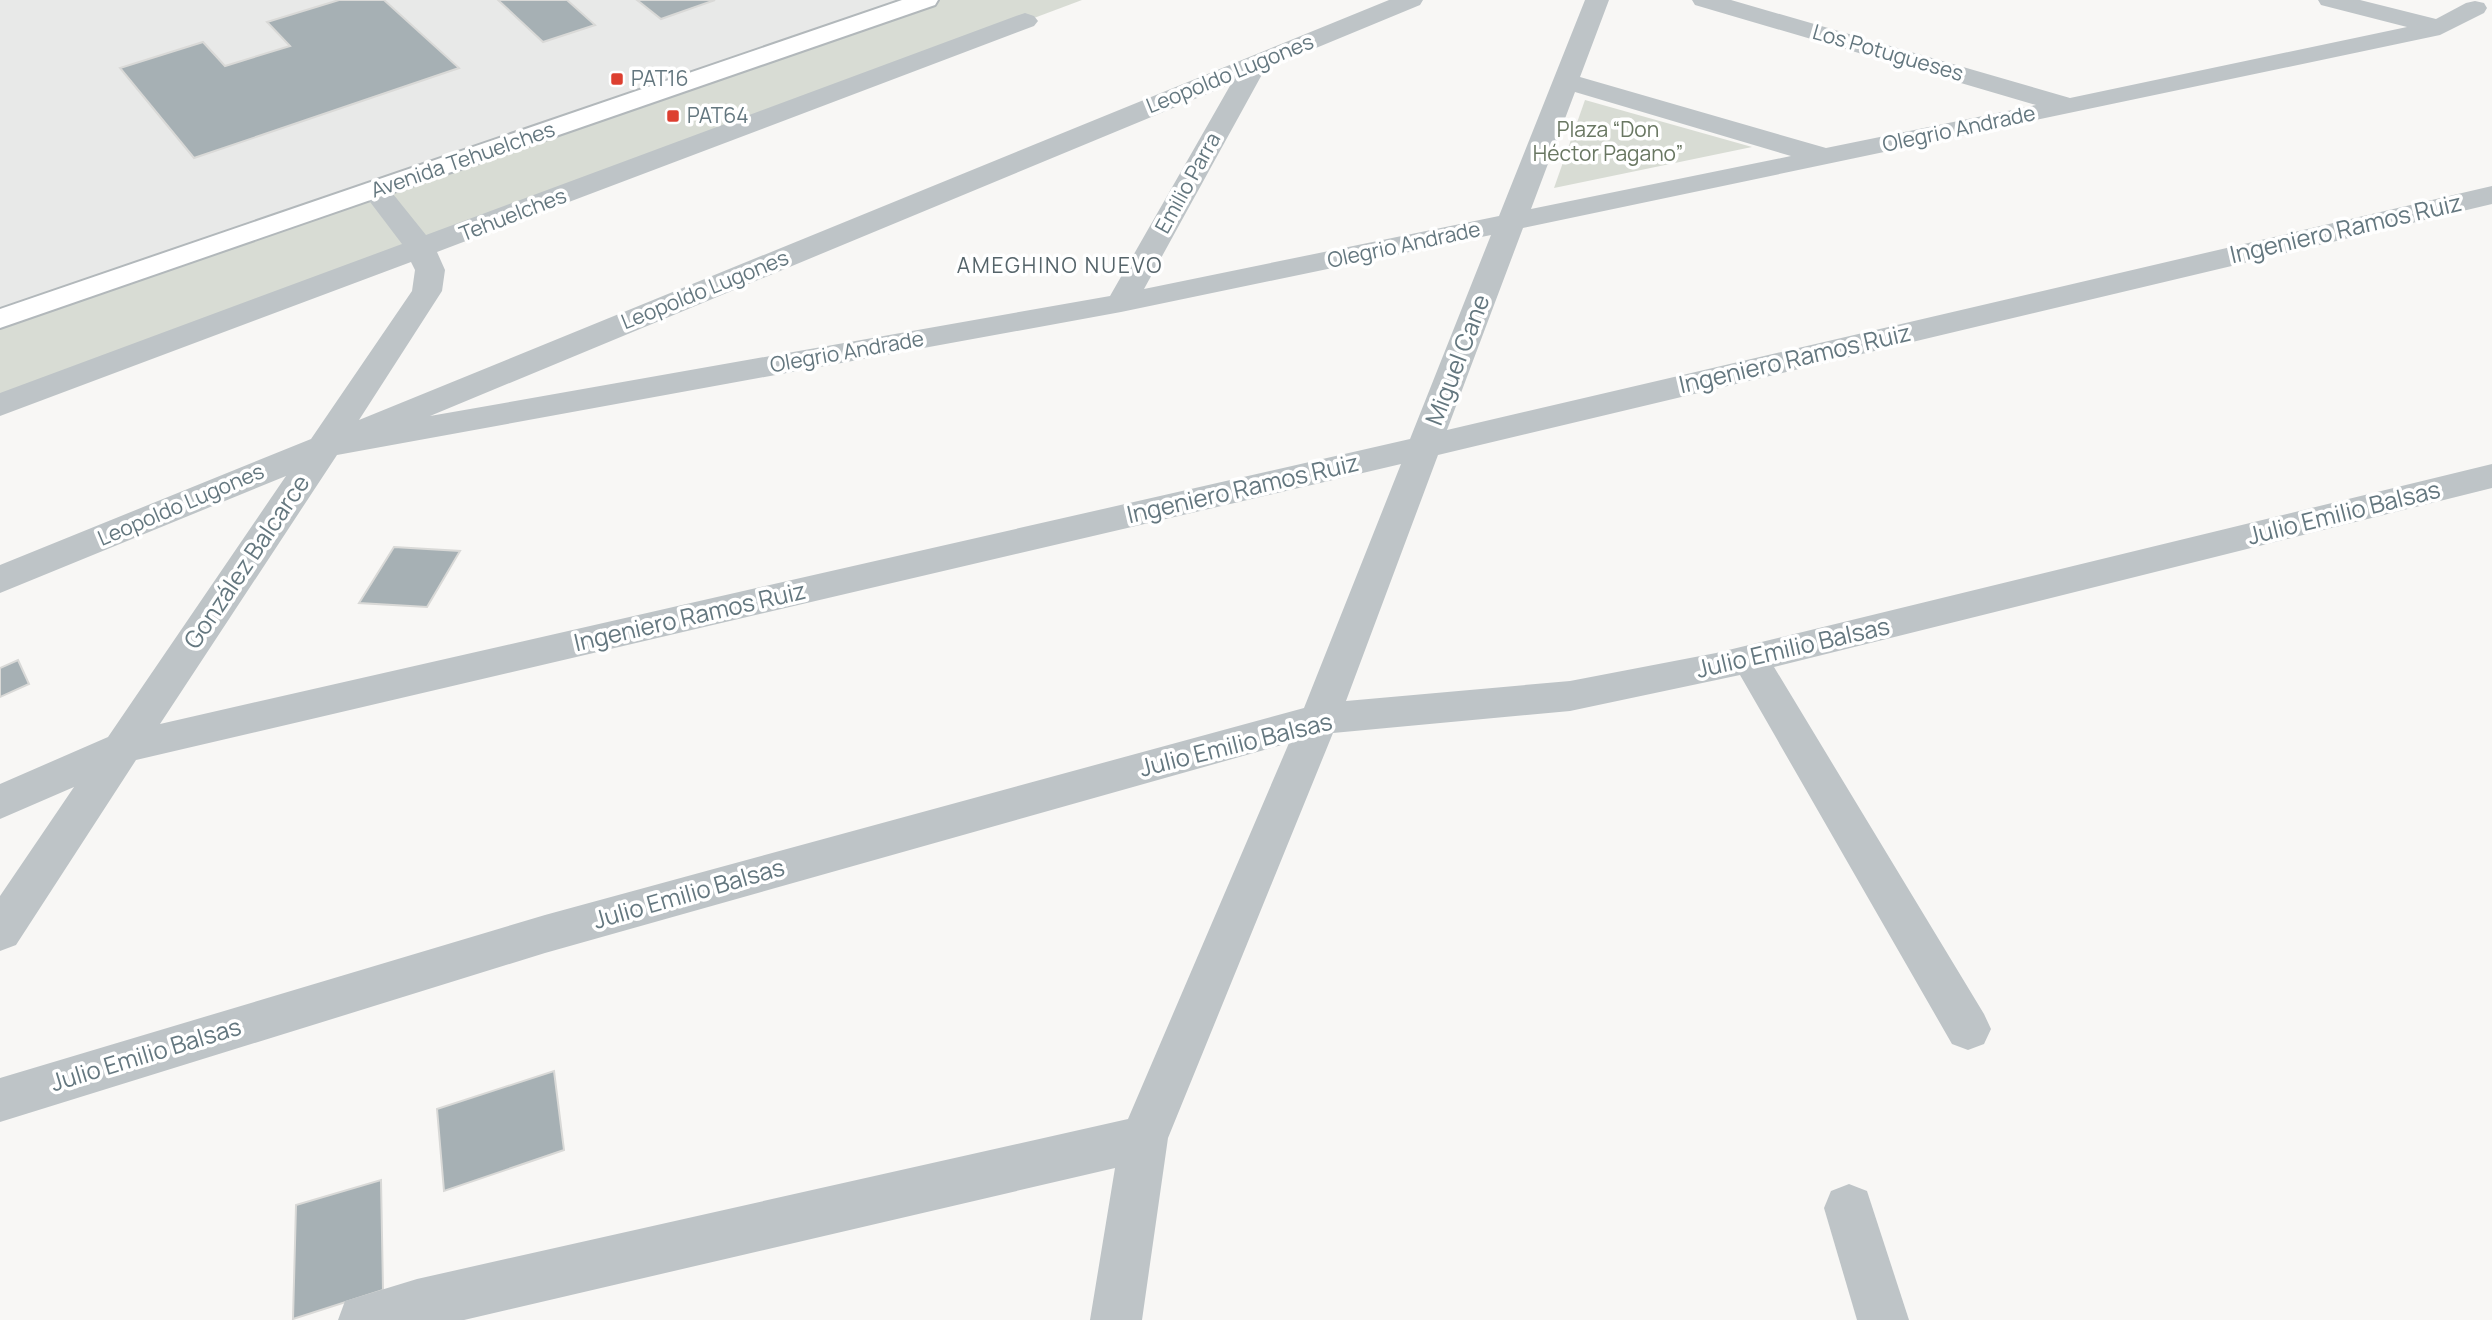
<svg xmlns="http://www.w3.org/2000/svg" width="2492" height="1320" font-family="Manrope,sans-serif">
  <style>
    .built { fill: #e8e9e8 }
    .green { fill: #d8dcd4 }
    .building { fill: #a6b0b4; stroke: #d9d9d7; stroke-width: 2 }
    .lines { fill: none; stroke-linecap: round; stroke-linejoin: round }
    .major-casing { stroke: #b2b8bb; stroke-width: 4 }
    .minor { fill: #bec4c7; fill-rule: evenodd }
    .major { fill: #fff; fill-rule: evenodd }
    .poi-dot { fill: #dd3f30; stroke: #fff; stroke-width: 2.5 }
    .labels { text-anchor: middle; stroke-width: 7; stroke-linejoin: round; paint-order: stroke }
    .far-street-label { font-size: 21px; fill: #64777f; stroke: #fff }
    .far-poi-label { font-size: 21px; fill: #64777f; stroke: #fff; text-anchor: start }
    .far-park-label { font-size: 21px; fill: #697762; stroke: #fff }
    .far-neighbourhood-label { font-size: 21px; letter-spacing: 2px; fill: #55646a; stroke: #fff }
    .street-label { font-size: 24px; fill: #64777f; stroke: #fff }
  </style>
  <rect width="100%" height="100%" fill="#f8f7f5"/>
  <!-- built -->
  <polygon class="built" points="0,0 926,0 0,319"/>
  <!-- green -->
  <g class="green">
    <polygon points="926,0 1082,0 0,405 0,319"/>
    <polygon points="1585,100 1752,147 1554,188"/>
  </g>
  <!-- building -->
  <g class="building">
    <polygon points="339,0 384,0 459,68 194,158 120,68 203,42 225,66 290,46 267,22"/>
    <polygon points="498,0 567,0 595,25 543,42"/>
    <polygon points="637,0 715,0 661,19"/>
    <polygon points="394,547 460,551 427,607 359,603"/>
    <polygon points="18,660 29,684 0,697 0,668"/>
    <polygon points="554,1071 564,1150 444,1191 437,1109"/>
    <polygon points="381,1180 383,1290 293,1319 296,1205"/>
  </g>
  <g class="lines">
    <!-- major casing -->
    <g class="major-casing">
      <polygon id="major" points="902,0 938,0 935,5 0,328 0,309"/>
    </g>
    <!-- minor -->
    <g class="minor">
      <path d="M1389 0H1423L1420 5 1265 69 1144 289 1499 216 1585 0H1609L1580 77 1826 148 2036 105 1695 5 1692 0H1731L2070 98 2407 27 2321 5 2318 0H2360L2436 19 2466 3 2475 1 2484 3 2487 8 2484 13 2440 35 1523 228 1447 430 2492 186V204L1438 455 1346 701 1570 681 1716 653 2492 464V488L1774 667 1984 1014 1991 1029 1984 1044 1968 1050 1952 1044 1740 675 1570 711 1333 733 1168 1138 1142 1320H1090L1115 1168 464 1320H338L345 1301 417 1279 1128 1119 1289 743 545 953 0 1122V1078L545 915 1304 708 1401 464 136 760 16 945 0 951V896L74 787 0 819V784L108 737 286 476 0 593V565L311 439 412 291 415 270 411 262 0 416V393L402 244 361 190 365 184 375 181 385 184 426 235 1016 16 1025 13 1034 16 1038 21 1034 26 437 252 445 270 442 291 359 420ZM1231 84 1110 296 430 416ZM1575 92 1791 156 1531 209ZM1491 235 1410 439 160 724 337 455 1121 312Z"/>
      <polygon points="1849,1184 1867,1191 1909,1320 1857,1320 1824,1208 1831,1191"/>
    </g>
    <!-- major -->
    <use href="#major" class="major"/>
  </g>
  <!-- markers -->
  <g class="poi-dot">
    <rect x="610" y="72" width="14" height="14" rx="3.5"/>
    <rect x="666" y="109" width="14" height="14" rx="3.5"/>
  </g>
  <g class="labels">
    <!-- far-street labels -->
    <g class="far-street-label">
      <text transform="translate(1888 53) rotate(16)" y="7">Los Potugueses</text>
      <text transform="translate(1230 74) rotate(-22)" y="7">Leopoldo Lugones</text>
      <text transform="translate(1959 129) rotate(-12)" y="7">Olegrio Andrade</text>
      <text transform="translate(463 160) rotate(-19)" y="7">Avenida Tehuelches</text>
      <text transform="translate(1188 183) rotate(-61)" y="7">Emilio Parra</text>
      <text transform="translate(513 215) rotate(-21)" y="7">Tehuelches</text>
      <text transform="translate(1404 245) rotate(-12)" y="7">Olegrio Andrade</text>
      <text transform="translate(705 290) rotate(-22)" y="7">Leopoldo Lugones</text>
      <text transform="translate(847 352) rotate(-10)" y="7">Olegrio Andrade</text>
      <text transform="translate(181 505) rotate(-23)" y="7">Leopoldo Lugones</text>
    </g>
    <!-- far-poi labels -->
    <g class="far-poi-label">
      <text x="631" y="86">PAT16</text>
      <text x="687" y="123">PAT64</text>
    </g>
    <!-- far-park labels -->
    <g class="far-park-label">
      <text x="1608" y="137">Plaza “Don<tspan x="1608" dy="24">Héctor Pagano”</tspan></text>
    </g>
    <!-- far-neighbourhood labels -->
    <g class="far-neighbourhood-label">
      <text x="1060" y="273">AMEGHINO NUEVO</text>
    </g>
    <!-- street labels -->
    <g class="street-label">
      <text transform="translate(2346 229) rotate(-13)" y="8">Ingeniero Ramos Ruiz</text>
      <text transform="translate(1795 359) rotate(-13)" y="8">Ingeniero Ramos Ruiz</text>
      <text transform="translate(1458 360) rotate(-69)" y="8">Miguel Cane</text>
      <text transform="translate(1243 489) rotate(-13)" y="8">Ingeniero Ramos Ruiz</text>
      <text transform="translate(2344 513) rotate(-14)" y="8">Julio Emilio Balsas</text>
      <text transform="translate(247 562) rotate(-56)" y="8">González Balcarce</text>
      <text transform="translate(690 617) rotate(-13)" y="8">Ingeniero Ramos Ruiz</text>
      <text transform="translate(1793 648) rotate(-13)" y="8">Julio Emilio Balsas</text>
      <text transform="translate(1236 745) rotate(-14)" y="8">Julio Emilio Balsas</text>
      <text transform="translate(689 894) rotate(-16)" y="8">Julio Emilio Balsas</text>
      <text transform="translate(146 1055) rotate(-17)" y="8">Julio Emilio Balsas</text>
    </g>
  </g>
</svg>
